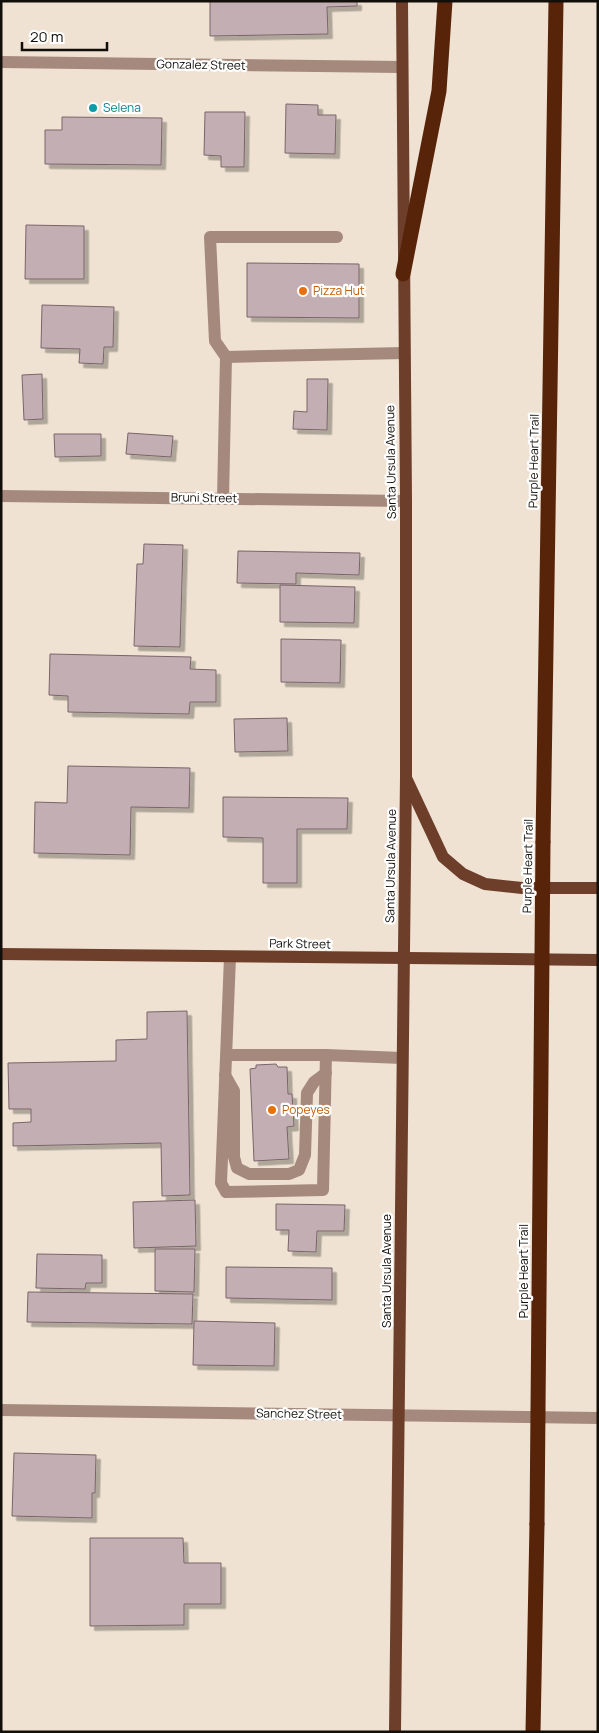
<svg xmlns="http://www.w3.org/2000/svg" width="599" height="1733" font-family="Manrope,sans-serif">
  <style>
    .building { fill: #c3aeb3; stroke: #78646a; filter: url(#shadow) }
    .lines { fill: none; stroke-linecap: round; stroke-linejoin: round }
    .minor { stroke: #a5897d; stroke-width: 12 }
    .major { stroke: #6d3e2a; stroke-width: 12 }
    .highway { stroke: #572309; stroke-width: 15 }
    .highway-bridge { stroke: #572309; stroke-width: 15 }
    .culture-dot { fill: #0f9aa8; stroke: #fff; stroke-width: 2 }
    .food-dot { fill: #e8710a; stroke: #fff; stroke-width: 2 }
    .labels { text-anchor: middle; stroke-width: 4.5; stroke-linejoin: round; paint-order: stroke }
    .street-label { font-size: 12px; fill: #120e09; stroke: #fff }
    .culture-label { font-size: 12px; fill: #0d838f; stroke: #fff; text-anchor: start }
    .food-label { font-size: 12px; fill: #c56008; stroke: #fff; text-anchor: start }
  </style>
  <defs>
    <filter id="shadow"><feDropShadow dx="4.5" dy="4.5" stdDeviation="0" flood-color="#0004"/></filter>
  </defs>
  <rect width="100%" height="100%" fill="#efe2d2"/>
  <!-- building -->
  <g class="building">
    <polygon points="210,1 357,1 357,6 327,7 328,34 210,36"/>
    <polygon points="286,104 318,105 318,115 336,115 335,154 285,153"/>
    <polygon points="205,112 245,112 244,167 221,167 221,156 204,155"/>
    <polygon points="62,117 162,118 161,165 45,164 45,130 62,130"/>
    <polygon points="26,225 84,226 84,279 25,279"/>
    <polygon points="247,263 359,264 359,318 247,317"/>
    <polygon points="42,305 114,307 113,347 104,347 103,364 79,363 80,349 41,348"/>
    <polygon points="42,374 43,419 24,420 22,375"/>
    <polygon points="307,379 328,379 327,430 293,429 294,411 307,412"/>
    <polygon points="128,433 173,436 171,457 126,454"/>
    <polygon points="54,434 101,434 101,456 55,457"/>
    <polygon points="144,544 183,545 180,647 134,646 137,564 143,564"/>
    <polygon points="238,551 360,553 359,575 296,573 296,584 237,583"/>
    <polygon points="280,585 355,587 354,623 280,622"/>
    <polygon points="281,639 341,640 340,683 281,682"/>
    <polygon points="50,654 191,657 190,669 216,670 216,702 190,702 189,714 68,712 68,696 49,695"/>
    <polygon points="287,718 288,751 235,752 234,719"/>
    <polygon points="68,766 190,768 189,808 131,807 130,855 34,853 35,802 67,803"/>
    <polygon points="223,797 348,798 347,829 297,829 297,883 263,883 263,838 223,837"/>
    <polygon points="187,1011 190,1195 162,1196 161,1143 13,1146 13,1123 31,1122 31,1109 9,1109 8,1063 116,1061 116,1040 147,1039 147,1012"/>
    <polygon points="276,1064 278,1067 287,1067 288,1094 292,1094 294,1126 287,1127 289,1159 254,1161 250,1069 256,1068 256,1065"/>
    <polygon points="195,1200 196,1246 134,1248 133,1202"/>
    <polygon points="276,1204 345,1205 344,1231 317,1231 316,1252 288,1251 289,1230 276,1230"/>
    <polygon points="155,1249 195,1249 194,1292 155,1291"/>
    <polygon points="37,1254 102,1255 102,1283 86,1283 85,1289 36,1288"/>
    <polygon points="226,1267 332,1268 332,1300 226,1298"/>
    <polygon points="28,1292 193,1294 192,1324 27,1322"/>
    <polygon points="194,1321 275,1323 274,1366 193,1365"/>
    <polygon points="14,1453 96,1455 95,1493 92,1493 92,1518 12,1516"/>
    <polygon points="90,1538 183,1538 184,1563 221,1563 221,1604 184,1604 184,1625 90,1626"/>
  </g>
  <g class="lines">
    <!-- minor -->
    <g class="minor">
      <polyline points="1,62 401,67"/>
      <polyline points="226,357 404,353"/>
      <polyline points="1,496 406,501"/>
      <polyline points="223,499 226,357 215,341 210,237 337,237"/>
      <polyline points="226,1055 326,1055 323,1190 226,1192 221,1183 230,957"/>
      <polyline points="326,1055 402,1058"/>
      <polyline points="225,1075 234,1091 234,1157 237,1168 249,1174 289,1174 299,1170 305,1155 307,1093 314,1082 326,1073"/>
      <polyline points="1,1410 598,1418"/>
    </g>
    <!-- major -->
    <g class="major">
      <polyline points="407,780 443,857 463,874 485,884 522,888 598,888"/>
      <polyline points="1,954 598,960"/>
      <polyline points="395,1732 406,777 406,501 402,1"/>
    </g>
    <!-- highway -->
    <g class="highway">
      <polyline points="403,274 439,91 445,1"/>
      <polyline points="543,842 556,1"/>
      <polyline points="533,1732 537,1524"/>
    </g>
    <!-- highway-bridge -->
    <polyline class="highway-bridge" points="537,1524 543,842"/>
  </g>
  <!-- markers -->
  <circle class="culture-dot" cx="93" cy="108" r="5"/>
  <g class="food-dot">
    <circle cx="303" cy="291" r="5"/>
    <circle cx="272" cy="1110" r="5"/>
  </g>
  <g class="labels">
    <!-- street labels -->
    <g class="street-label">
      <text transform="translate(201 65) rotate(1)" y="4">Gonzalez Street</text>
      <text transform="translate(534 461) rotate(-89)" y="4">Purple Heart Trail</text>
      <text transform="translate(391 462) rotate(-91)" y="4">Santa Ursula Avenue</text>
      <text transform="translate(204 498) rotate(1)" y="4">Bruni Street</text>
      <text transform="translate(391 866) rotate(-89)" y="4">Santa Ursula Avenue</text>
      <text transform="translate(528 866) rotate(-89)" y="4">Purple Heart Trail</text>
      <text transform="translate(300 944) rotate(1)" y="4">Park Street</text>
      <text transform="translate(387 1271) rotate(-90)" y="4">Santa Ursula Avenue</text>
      <text transform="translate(524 1271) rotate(-90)" y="4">Purple Heart Trail</text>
      <text transform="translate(299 1414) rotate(1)" y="4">Sanchez Street</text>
    </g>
    <!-- culture labels -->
    <g class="culture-label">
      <text x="103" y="112">Selena</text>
    </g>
    <!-- food labels -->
    <g class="food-label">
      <text x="313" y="295">Pizza Hut</text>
      <text x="282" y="1114">Popeyes</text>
    </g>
  </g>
  <!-- border -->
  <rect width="599" height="1733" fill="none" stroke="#120e09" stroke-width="5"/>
  <!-- scale -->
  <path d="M22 42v8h85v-8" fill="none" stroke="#120e09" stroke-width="2.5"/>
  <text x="30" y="42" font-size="15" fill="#120e09" stroke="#ffffff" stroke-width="4" paint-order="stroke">20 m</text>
</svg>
